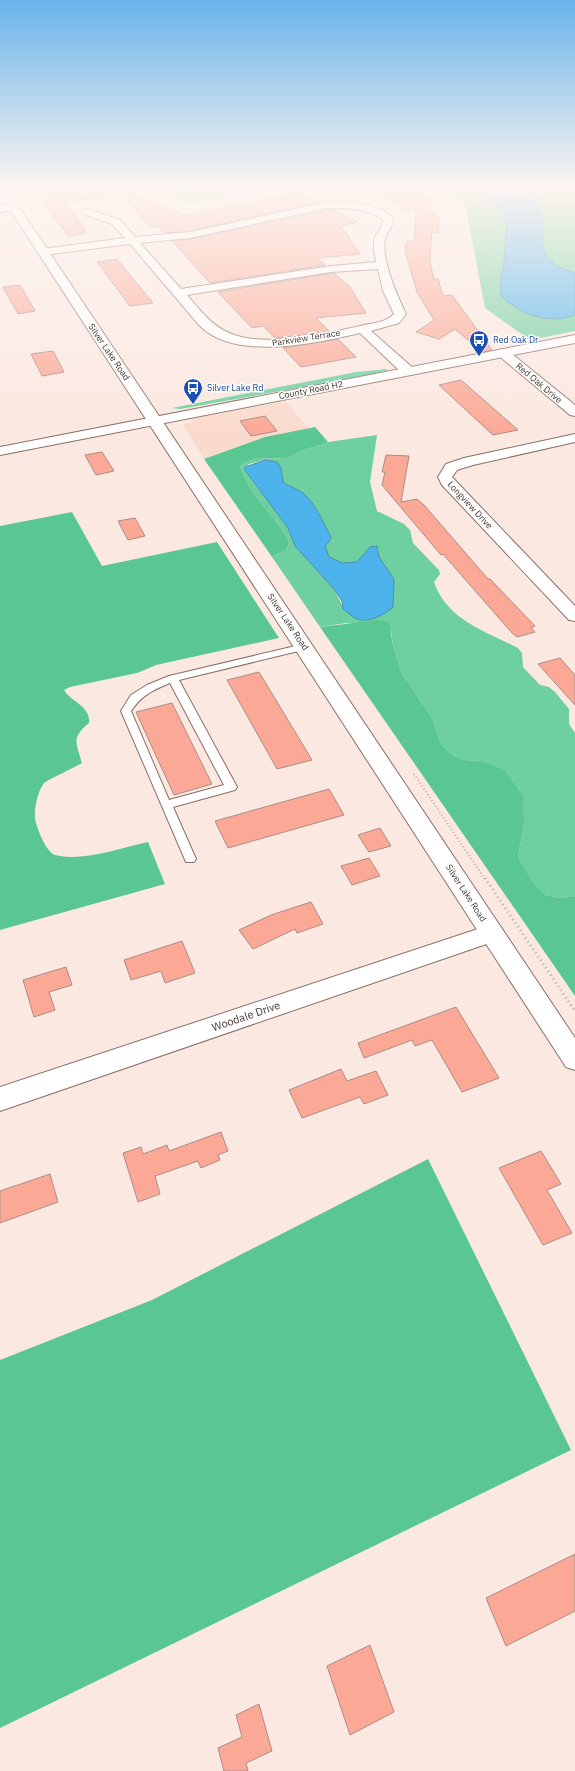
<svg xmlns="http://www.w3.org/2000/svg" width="575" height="1771" font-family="'IBM Plex Sans',sans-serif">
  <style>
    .built { fill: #fadacd }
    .green { fill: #6ed0a0; fill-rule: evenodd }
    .forest { fill: #5ac793 }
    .water { fill: #4cb3ec; stroke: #498db3 }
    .building { fill: #fba996; stroke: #ab8c85 }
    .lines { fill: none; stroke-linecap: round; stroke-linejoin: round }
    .service-casing { stroke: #8b6f64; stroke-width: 2 }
    .minor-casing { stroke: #8b6f64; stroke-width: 2 }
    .tertiary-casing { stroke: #8b6f64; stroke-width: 2 }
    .secondary-casing { stroke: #8b6f64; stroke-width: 2 }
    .path-far2 { stroke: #baa9a2; stroke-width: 1.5; stroke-dasharray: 0.5 1.5; stroke-linecap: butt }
    .path-far1 { stroke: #baa9a2; stroke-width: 2; stroke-dasharray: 1 2.5; stroke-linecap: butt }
    .path { stroke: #baa9a2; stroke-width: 3; stroke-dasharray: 1 3.5; stroke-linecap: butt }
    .service { fill: #fff; fill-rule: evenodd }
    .minor { fill: #fff; fill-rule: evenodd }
    .tertiary { fill: #fff; fill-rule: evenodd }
    .secondary { fill: #fff; fill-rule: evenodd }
    .labels { text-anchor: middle; stroke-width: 3; stroke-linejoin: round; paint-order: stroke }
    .far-street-label { font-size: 9px; fill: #41352f; stroke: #fff }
    .far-transit-label { font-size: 9px; fill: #164399; stroke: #fff; text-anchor: start }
    .street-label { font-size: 11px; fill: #41352f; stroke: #fff }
  </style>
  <rect width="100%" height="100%" fill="#fbe8e0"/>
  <!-- built -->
  <polygon class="built" points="285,401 309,429 265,437 204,459 183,424 193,422 192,419"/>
  <!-- green -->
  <g class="green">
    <polygon points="140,186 290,186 190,203 153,188"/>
    <polygon points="431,186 575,186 575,331 530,340 485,308 466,208 449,190"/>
    <polygon points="387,369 388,370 386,371 359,377 180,409 172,408 356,372"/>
    <path d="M377 435 370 482 377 511 404 524 410 530 413 543 439 570 440 574 434 582C447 620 485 631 518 648L522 653 523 667 540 685 549 687 555 692 569 709V724L575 733V896L562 898 545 895 532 880 518 857 524 823 481 761 463 760 451 754 441 744 432 718 402 673 393 646 391 631 361 623H346L320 627 272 557 287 549 289 542C276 515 248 495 240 466 252 455 272 460 286 458 293 457 298 452 304 450 312 447 320 446 328 442ZM266 460 277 462 281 468 283 482C289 487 299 489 304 494 315 503 324 524 331 537L329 542 325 546 329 557 342 563 358 562 370 547 378 548 379 557 394 579 382 615 367 620H359L351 614 342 605 334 589 295 546 288 528 245 470V467L249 464Z"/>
  </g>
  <!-- forest -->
  <g class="forest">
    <path d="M315 427 328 442C320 446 312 447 304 450 298 452 293 457 286 458 272 460 252 455 240 466 248 495 276 515 289 542L287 549 272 557 204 459 265 437Z"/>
    <path d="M72 512 102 566 217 542 279 638 156 665 137 673 70 687 64 690C71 702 91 706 89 723 71 738 76 742 82 763 75 767 46 781 44 783 38 791 34 808 35 818 36 827 46 852 55 855 82 862 121 848 148 842L165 884 0 930V526Z"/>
    <polygon points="378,620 389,622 393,646 402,673 432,718 441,744 451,754 463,760 481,761 504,770 523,796 524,823 518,857 532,880 545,895 562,898 575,896 575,996 320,627"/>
    <polygon points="428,1159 571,1450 0,1728 0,1360 152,1300"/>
  </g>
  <!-- water -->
  <g class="water">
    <path d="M471 186H517L536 194 542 218 543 247 546 255 557 266 575 273V315C548 325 521 315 501 296V280L504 262 507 220 501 210Z"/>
    <path d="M266 460 277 462 281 468 283 482C289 487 299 489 304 494 315 503 324 524 331 537L329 542 325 546 329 557 342 563 357 562 370 547 377 546 379 557 394 579 393 607C384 615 369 623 357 619 352 617 348 612 343 609L342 601 334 589 295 546 288 528 245 470V467Z"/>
  </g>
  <!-- building -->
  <g class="building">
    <polygon points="37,186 104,186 104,197 65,202 86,230 84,230 86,233 68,236 42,200 46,200"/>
    <polygon points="372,186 408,188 436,203 423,206 439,217 438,233 432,232 431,243 430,263 434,279 438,279 443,296 452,295 492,350 482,352 455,329 439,339 416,332 434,320 417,292 405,251 407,241 414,242 416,208 406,211"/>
    <polygon points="116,188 186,216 300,192 320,202 190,231 164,233 158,226 150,227"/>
    <polygon points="328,210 334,210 358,222 338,227 344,230 360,254 317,258 325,265 210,283 172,241 190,239"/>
    <polygon points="117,259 153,303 130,306 97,262"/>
    <polygon points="334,273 350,287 366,313 316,318 329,331 311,334 275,338 263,326 252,328 218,292"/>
    <polygon points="20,285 35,311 18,314 3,287"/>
    <polygon points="338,339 356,357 301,367 283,348"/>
    <polygon points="53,351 64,372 42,376 31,354"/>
    <polygon points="461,380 518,430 493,435 439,385"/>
    <polygon points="265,416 277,431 251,436 240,421"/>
    <polygon points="102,452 114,471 96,475 85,455"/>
    <polygon points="386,455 409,456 401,502 417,499 424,505 488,579 490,579 535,626 531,628 535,632 517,637 512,633 443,554 441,555 382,485 385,472 382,472"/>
    <polygon points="135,518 145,536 128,540 118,521"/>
    <polygon points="560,658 575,675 575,705 538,664"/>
    <polygon points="259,672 312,760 277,769 227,680"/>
    <polygon points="172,703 212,784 174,795 136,712"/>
    <polygon points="329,789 344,815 228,848 215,821"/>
    <polygon points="380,828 391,846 369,852 358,835"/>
    <polygon points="369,858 380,876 352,885 341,866"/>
    <polygon points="311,902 323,924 297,933 295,929 253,949 239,930 271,915"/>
    <polygon points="182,941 195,973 165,983 161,971 131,980 124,960"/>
    <polygon points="66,967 72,985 49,992 55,1010 34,1017 23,980"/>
    <polygon points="456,1007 499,1078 462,1092 432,1040 415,1046 412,1040 364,1058 358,1043"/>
    <polygon points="341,1069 347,1081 376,1071 388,1095 364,1104 360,1097 302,1118 289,1090"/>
    <polygon points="221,1132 228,1151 218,1155 220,1160 201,1168 198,1161 155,1176 160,1194 138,1202 123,1153 141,1147 143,1154 167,1145 169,1151"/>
    <polygon points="541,1151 561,1184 547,1190 572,1233 543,1245 499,1168"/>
    <polygon points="50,1174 58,1202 0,1223 0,1191"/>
    <polygon points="575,1554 575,1611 506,1646 486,1598"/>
    <polygon points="370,1645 394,1712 350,1735 327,1666"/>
    <polygon points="259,1704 272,1751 246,1763 248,1771 224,1771 218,1748 242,1737 236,1715"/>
  </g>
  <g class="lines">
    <!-- service casing -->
    <g class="service-casing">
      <path id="service" d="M304 644 309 647 307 649 179 680 237 787 235 790 173 807 196 859 194 862H186L121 711 131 695 147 685 169 676ZM170 683 224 785 169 800 131 711C142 695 153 690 170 683Z"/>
    </g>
    <!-- minor casing -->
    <g class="minor-casing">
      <g id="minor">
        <path d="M328 202C349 203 379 201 393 219 393 228 387 231 385 239 381 260 397 295 406 314L399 323 371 331 413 368 414 371 413 374H403L360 333C317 343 237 361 201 327 192 318 185 308 177 299 161 281 146 262 130 244L43 255 38 252 43 249 125 238 112 224 83 214 82 212 87 209 120 220 135 237 190 232ZM328 208C348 209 367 207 383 220 383 228 378 230 375 237 372 245 375 254 376 262L331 266 181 289 140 243 190 238ZM378 269 383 291 394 314C386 323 371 323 360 326 324 334 261 349 227 332 210 324 199 309 187 295L331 272Z"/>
        <polygon points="14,204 18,205 19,207 18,209 0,212 0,206"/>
        <polygon points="503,349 507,350 575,405 575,416 570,415 499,356 497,353 499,350"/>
        <polygon points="575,434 575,442 473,465 457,470 452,477 575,606 575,621 569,620 442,485 438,477 446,464 464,458"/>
        <polygon points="493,924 501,927 504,933 501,939 0,1111 0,1087"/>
      </g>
    </g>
    <!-- tertiary casing -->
    <g class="tertiary-casing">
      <polygon id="tertiary" points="575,335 575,343 0,455 0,447"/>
    </g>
    <!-- secondary casing -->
    <g class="secondary-casing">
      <polygon id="secondary" points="0,186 5,186 575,1038 575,1070 566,1067 0,194"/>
    </g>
    <!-- path-far2 -->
    <g class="path-far2">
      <path d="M166 186C199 199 230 192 264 186"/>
      <polyline points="357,186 359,193"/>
      <path d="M456 186 494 211 500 218 496 234 485 243 493 255 483 270 491 286 492 300C513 318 536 323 563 325"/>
    </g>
    <!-- path-far1 -->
    <polyline class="path-far1" points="414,774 485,879"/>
    <!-- path -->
    <polyline class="path" points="485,878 575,1011"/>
    <!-- service -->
    <use href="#service" class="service"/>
    <!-- minor -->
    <use href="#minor" class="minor"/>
    <!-- tertiary -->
    <use href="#tertiary" class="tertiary"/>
    <!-- secondary -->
    <use href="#secondary" class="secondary"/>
  </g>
  <!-- sky -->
  <linearGradient id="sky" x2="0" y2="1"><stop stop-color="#69b4ea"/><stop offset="0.43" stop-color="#fdf5f1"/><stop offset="1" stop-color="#fdf5f1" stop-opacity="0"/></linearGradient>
  <rect width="575" height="434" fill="url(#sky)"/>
  <!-- icons -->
  <defs>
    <g id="bus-pin" transform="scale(1)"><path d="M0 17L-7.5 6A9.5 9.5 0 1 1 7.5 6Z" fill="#1a4fb4" stroke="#fff"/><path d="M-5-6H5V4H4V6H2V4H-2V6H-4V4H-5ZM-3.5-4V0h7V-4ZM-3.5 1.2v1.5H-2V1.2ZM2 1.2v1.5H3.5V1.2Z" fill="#fff"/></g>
  </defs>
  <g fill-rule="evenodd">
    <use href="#bus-pin" x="479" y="340"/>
    <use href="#bus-pin" x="193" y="388"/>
  </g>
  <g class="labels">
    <!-- far-street labels -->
    <g class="far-street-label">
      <text transform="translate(306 338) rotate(-9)" y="3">Parkview Terrace</text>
      <text transform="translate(109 352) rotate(56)" y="3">Silver Lake Road</text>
      <text transform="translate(539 383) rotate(40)" y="3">Red Oak Drive</text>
      <text transform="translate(311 390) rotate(-11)" y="3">County Road H2</text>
      <text transform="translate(470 505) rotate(47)" y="3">Longview Drive</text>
      <text transform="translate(288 622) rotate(56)" y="3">Silver Lake Road</text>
      <text transform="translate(466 893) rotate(57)" y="3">Silver Lake Road</text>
    </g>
    <!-- far-transit labels -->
    <g class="far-transit-label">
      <text x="493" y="343">Red Oak Dr</text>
      <text x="207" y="391">Silver Lake Rd</text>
    </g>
    <!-- street labels -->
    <g class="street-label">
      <text transform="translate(246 1016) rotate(-19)" y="4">Woodale Drive</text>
    </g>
  </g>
</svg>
